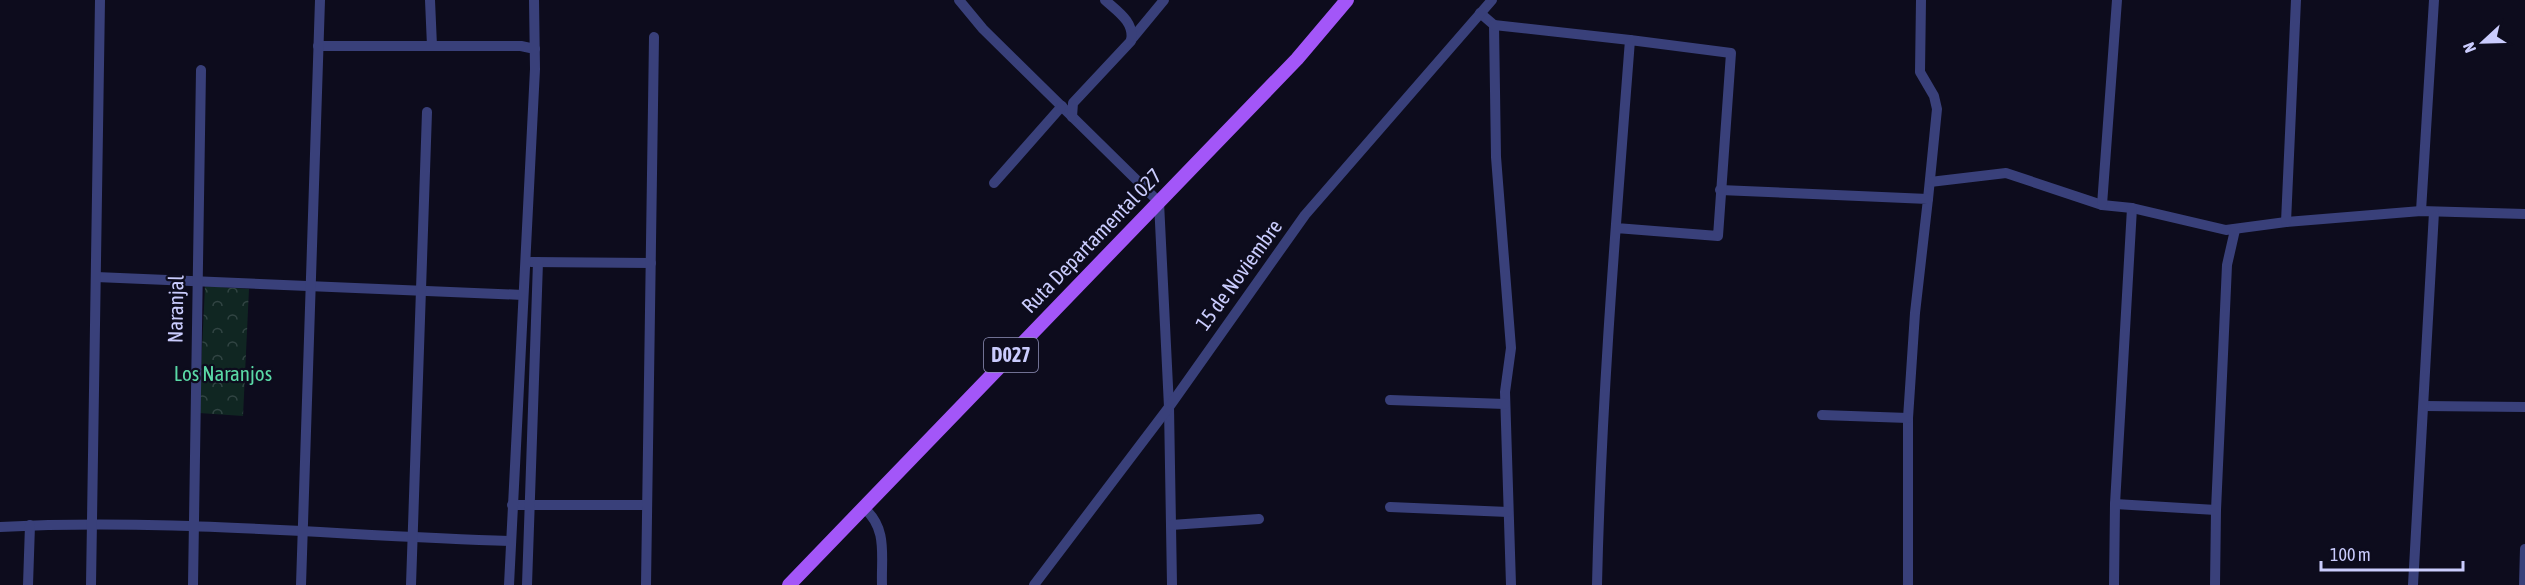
<svg xmlns="http://www.w3.org/2000/svg" width="2525" height="585" font-family="'Asap Condensed',sans-serif">
  <style>
    .park { fill: url(#park-crowns) }
    .lines { fill: none; stroke-linecap: round; stroke-linejoin: round }
    .minor { stroke: #39407a; stroke-width: 10 }
    .major { stroke: #a356f8; stroke-width: 14 }
    .labels { text-anchor: middle; stroke-width: 4.5; stroke-linejoin: round; paint-order: stroke }
    .shield { fill: #0d0c1d; stroke: #9192ba; stroke-width: 1.5 }
    .shield-label { font-size: 20px; font-weight: bold; fill: #caccfd }
    .street-label { font-size: 21px; fill: #caccfd; stroke: #0d0c1d }
    .park-label { font-size: 21px; fill: #5ad9a6; stroke: #0d0c1d }
  </style>
  <defs>
    <pattern id="park-crowns" width="20" height="18" patternUnits="userSpaceOnUse" patternTransform="scale(1.5)"><rect width="20" height="18" fill="#102622"/><path d="M2 6a3 3 0 1 1 6 0M12 15a3 3 0 1 1 6 0" fill="none" stroke="#314443"/></pattern>
  </defs>
  <rect width="100%" height="100%" fill="#0d0c1d"/>
  <!-- park -->
  <polygon class="park" points="205,286 249,289 243,416 199,413"/>
  <g class="lines">
    <!-- minor -->
    <g class="minor">
      <polyline points="430,0 432,46"/>
      <polyline points="959,0 983,29 1159,202 1169,407 1172,585"/>
      <polyline points="1921,0 1920,72 1934,96 1937,109 1928,199"/>
      <polyline points="1480,13 1494,25 1496,157 1511,348 1505,392 1511,585"/>
      <polyline points="1494,25 1630,40"/>
      <polyline points="1131,40 1164,0"/>
      <polyline points="318,46 521,46 535,49"/>
      <path d="M1072 117 1073 103 1131 41C1135 22 1117 11 1105 0"/>
      <polyline points="1930,182 2006,173 2102,205 2132,208 2226,230 2286,222 2421,211 2525,214"/>
      <polyline points="994,183 1062,106"/>
      <polyline points="1720,190 1928,199 1915,313 1908,418 1908,585"/>
      <polyline points="2102,205 2117,0"/>
      <polyline points="2421,211 2434,0"/>
      <polyline points="2286,222 2296,0"/>
      <polyline points="531,262 651,263"/>
      <polyline points="96,277 523,295"/>
      <polyline points="1390,400 1505,404"/>
      <polyline points="2424,406 2525,407"/>
      <polyline points="1822,415 1908,418"/>
      <polyline points="2115,504 2216,510"/>
      <polyline points="512,505 647,505"/>
      <polyline points="1390,507 1508,512"/>
      <path d="M864 508C888 529 881 555 882 585"/>
      <polyline points="1171,525 1259,519"/>
      <path d="M0 527C170 518 341 536 511 541"/>
      <polyline points="28,585 30,525"/>
      <polyline points="91,585 100,0"/>
      <polyline points="193,585 201,70"/>
      <polyline points="301,585 320,0"/>
      <polyline points="411,585 427,112"/>
      <polyline points="509,585 535,69 534,0"/>
      <polyline points="527,585 538,262"/>
      <polyline points="646,585 654,37"/>
      <polyline points="1034,585 1169,407 1305,215 1492,0"/>
      <path d="M1597 585C1601 403 1616 222 1630 40L1731 53 1718 236 1616 228"/>
      <polyline points="2114,585 2115,504 2132,208"/>
      <polyline points="2215,585 2216,510 2227,265 2235,230"/>
      <polyline points="2413,585 2434,212"/>
      <polyline points="2524,585 2525,549"/>
    </g>
    <!-- major -->
    <polyline class="major" points="789,585 1297,59 1347,0"/>
  </g>
  <g class="labels">
    <!-- shield labels -->
    <rect class="shield" x="984" y="338" width="54" height="34" rx="4.5"/>
    <g class="shield-label">
      <text x="1011" y="362">D027</text>
    </g>
    <!-- street labels -->
    <g class="street-label">
      <text transform="translate(1092 241) rotate(-46)" y="7">Ruta Departamental 027</text>
      <text transform="translate(1239 275) rotate(-54)" y="7">15 de Noviembre</text>
      <text transform="translate(176 309) rotate(-89)" y="7">Naranjal</text>
    </g>
    <!-- park labels -->
    <g class="park-label">
      <text x="223" y="381">Los Naranjos</text>
    </g>
  </g>
  <!-- north arrow -->
  <g transform="translate(2483 42) rotate(248)" stroke="#0d0c1d" stroke-width="4.5" paint-order="stroke">
  <path d="M0-4.5L10 22L0 15L-10 22Z" fill="#caccfd"/>
  <text y="-9" font-size="16" font-weight="bold" text-anchor="middle" fill="#caccfd">N</text>
  </g>
  <!-- scale -->
  <path d="M2321 561v9h142v-9" fill="none" stroke="#caccfd" stroke-width="3"/>
  <text x="2330" y="561" font-size="18" fill="#caccfd" stroke="#0d0c1d" stroke-width="4.5" paint-order="stroke">100 m</text>
</svg>
